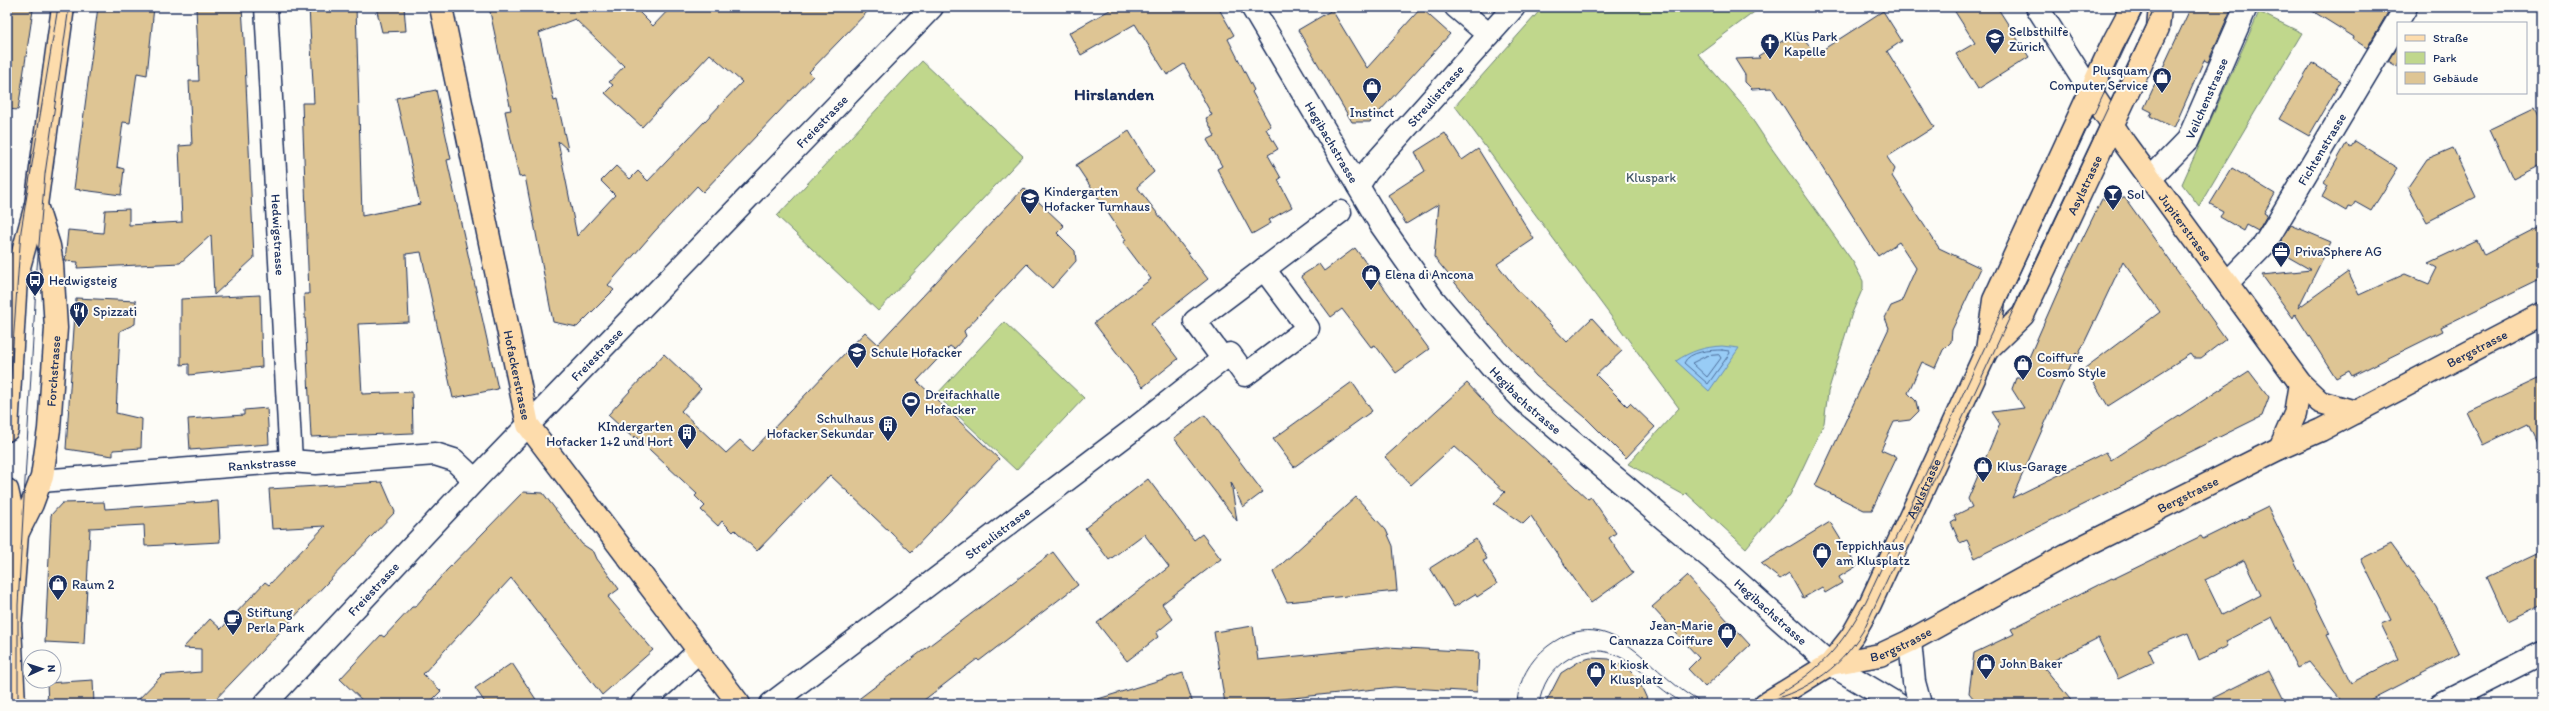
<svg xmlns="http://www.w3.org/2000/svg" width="2549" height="711" font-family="Itim,sans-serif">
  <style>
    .green { fill: #c0d78c; stroke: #6e8375 }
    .water { fill: #98ccf6; stroke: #668db9 }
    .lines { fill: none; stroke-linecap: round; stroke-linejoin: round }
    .shore { stroke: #4d6e9b; stroke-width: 1 }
    .building { fill: #dec594; stroke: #1b2f5e; fill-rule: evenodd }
    .minor-casing { stroke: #1b2f5e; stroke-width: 25 }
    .major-casing { stroke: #1b2f5e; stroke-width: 25 }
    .minor { stroke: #fdfcf7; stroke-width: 22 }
    .major { stroke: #fddcac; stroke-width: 22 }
    .tram { stroke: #1b2f5e; stroke-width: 1 }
    .labels { text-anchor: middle; stroke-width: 4; stroke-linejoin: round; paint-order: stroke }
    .poi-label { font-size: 13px; fill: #1b2f5e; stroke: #fdfcf7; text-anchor: start }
    .street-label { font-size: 13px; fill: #1b2f5e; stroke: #fdfcf7 }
    .park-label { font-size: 13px; fill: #44596a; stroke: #fdfcf7 }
    .district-label { font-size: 17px; font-weight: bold; fill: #1b2f5e; stroke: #fdfcf7 }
  </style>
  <rect width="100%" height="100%" fill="#fdfcf7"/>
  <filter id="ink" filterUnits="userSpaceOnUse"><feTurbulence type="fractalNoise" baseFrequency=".025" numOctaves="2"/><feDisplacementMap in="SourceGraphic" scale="8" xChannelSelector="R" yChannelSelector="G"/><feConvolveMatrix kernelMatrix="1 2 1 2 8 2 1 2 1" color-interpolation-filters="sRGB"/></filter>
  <g filter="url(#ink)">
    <!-- green -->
    <g class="green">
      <polygon points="1543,7 1761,7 1698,54 1744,107 1770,146 1853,262 1863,281 1863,288 1852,313 1828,392 1824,423 1790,495 1746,548 1686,493 1684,495 1628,464 1679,408 1455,106"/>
      <polygon points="2259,12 2302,33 2199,206 2182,184"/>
      <polygon points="922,61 1023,156 878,311 777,216"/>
      <polygon points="1004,322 1084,398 1016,470 936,395"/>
    </g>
    <!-- water -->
    <path class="water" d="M1722 346 1739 348 1709 391 1676 361C1691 351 1704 347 1722 346Z"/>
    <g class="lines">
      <!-- shore -->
      <g class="shore">
        <path d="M1722 350 1729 351 1730 353 1708 384 1684 363C1689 351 1711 350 1722 350Z"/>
        <polygon points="1719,355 1721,358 1707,377 1692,363 1706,356"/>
      </g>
    </g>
    <!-- building -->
    <g class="building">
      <polygon points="7,7 29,7 29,9 33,10 18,110 7,109"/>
      <polygon points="98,7 154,7 147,75 137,73 130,123 123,122 117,167 124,169 121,195 74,189"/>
      <polygon points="196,7 242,7 244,39 254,258 214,295 211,235 180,263 77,268 78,262 65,261 68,230 103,233 105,210 129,209 129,225 182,222 179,146 192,145 189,81 199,81"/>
      <polygon points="309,7 356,7 362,216 420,204 396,98 436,90 451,159 447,160 498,389 453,398 421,252 406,254 409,322 358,324 362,394 412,392 413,433 311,437 304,294 309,294 302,103 314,103"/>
      <polygon points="376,7 404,7 406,31 382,32"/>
      <path d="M489 7H634L653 26 671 7H872L809 72 813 76 703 192 697 186 654 232 608 285 614 290 577 327 553 322 525 176 519 177 505 111 511 110ZM575 19 624 66 609 82 613 85 605 93 642 127 710 54 742 82 648 181 638 171 630 179 616 166 601 181 615 195 577 236 558 141 568 150 557 100 554 101 539 33Z"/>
      <polygon points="1115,7 1218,7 1234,35 1228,39 1254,90 1252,92 1271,126 1266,129 1278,149 1268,155 1281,178 1278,180 1292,207 1269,220 1271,223 1252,234 1217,169 1222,166 1207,140 1215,136 1206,118 1212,115 1184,64 1167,75 1135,24 1081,55 1069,33"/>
      <polygon points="1952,7 1997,7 2029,57 1978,89 1956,54 1975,43"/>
      <polygon points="2191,7 2232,7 2208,62 2204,60 2174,128 2150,116 2152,112 2144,108"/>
      <polygon points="2306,7 2391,7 2367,48 2353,39 2354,37"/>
      <polygon points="1421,8 1450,34 1370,122 1352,122 1298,30 1332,10 1367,68"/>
      <polygon points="1883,11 1902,41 1887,51 1934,127 1887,157 1895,169 1892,176 1939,248 1981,268 1952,330 1951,342 1943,350 1935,368 1922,362 1908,393 1916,401 1918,412 1910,420 1894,422 1881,450 1897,457 1872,510 1864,510 1815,486 1889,328 1885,318 1891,306 1901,302 1916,268 1899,242 1878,256 1772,88 1752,89 1745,82 1745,75 1735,59 1760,58 1758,56 1797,32 1816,54"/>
      <polygon points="2398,45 2398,67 2388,61"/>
      <polygon points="2312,63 2341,81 2309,136 2279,119"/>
      <polygon points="2534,108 2542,124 2542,164 2513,179 2490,129"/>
      <polygon points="1129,131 1154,172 1137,187 1208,279 1151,324 1178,359 1143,387 1094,323 1151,279 1123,242 1126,240 1076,165"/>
      <polygon points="1445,133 1462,160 1478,149 1534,239 1497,264 1515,287 1567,342 1592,318 1622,351 1596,375 1627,406 1630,403 1655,427 1626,458 1585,417 1536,376 1482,316 1434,257 1439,204 1406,224 1388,195 1425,171 1415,152"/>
      <polygon points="2355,141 2398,168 2371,211 2355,202 2352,208 2348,207 2346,211 2322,197 2328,186 2324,183 2346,144 2351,147"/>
      <polygon points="2453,148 2476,197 2427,222 2408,187 2427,159"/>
      <polygon points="2232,168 2275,194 2264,213 2267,215 2258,231 2247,225 2244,231 2220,217 2223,211 2210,204"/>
      <polygon points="1024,188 1064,226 1057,233 1075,251 1076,261 1052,288 1027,264 964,331 966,336 954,349 950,346 917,381 999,459 911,552 830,475 757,551 735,530 733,532 722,521 718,526 701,510 705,506 695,496 697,494 635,436 633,438 608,415 664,354 701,389 681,411 726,453 740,440 752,451 865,332 878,344"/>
      <polygon points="2125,198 2226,339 2201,358 2193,358 2190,354 2108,406 2085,368 2160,312 2123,261 2078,356 2076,353 2012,498 2106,452 2111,460 2249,371 2269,397 2262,416 1975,558 1967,540 1960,543 1951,523 1956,520 1954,516 1972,507 1968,499 2000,424 1992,412 2024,408 2012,389 2016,378 2020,378 2069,266 2102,199"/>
      <polygon points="2291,225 2331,242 2298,308 2348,272 2359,295 2405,274 2429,284 2437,268 2428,263 2477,240 2484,255 2542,225 2542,278 2441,327 2443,331 2352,376 2349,371 2336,378 2295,314 2293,318 2262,275 2311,270 2283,254 2287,246 2280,243"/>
      <polygon points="1355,248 1429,349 1396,373 1375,345 1371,347 1342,309 1331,317 1301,276 1319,264 1324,271"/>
      <polygon points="260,295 262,367 189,375 189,364 181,365 181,299"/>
      <polygon points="76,298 136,301 135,324 120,331 116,413 142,419 141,448 113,450 113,456 66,449"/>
      <polygon points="2542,377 2542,453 2528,423 2483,445 2467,412"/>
      <polygon points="1352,382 1372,411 1294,467 1273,439"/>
      <polygon points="1467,383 1497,415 1588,499 1591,497 1616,533 1609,538 1633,573 1591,603 1531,516 1523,524 1494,504 1505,492 1454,446 1411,485 1385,457"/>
      <polygon points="267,408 269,444 190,450 188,419 244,415 244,410"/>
      <polygon points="1205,415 1263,492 1243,507 1231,482 1237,521 1174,438"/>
      <polygon points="1148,479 1194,540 1202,534 1221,559 1162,604 1173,619 1156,633 1158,637 1127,661 1097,623 1169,567 1144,534 1109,560 1085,528"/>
      <polygon points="382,482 395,512 211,704 134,704 162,675 201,672 201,649 183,648 210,619 221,629 265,582 269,585 325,526 272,529 269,489"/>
      <polygon points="523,492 543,493 582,544 594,552 597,559 619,589 608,597 653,650 602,695 511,578 423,674 441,691 428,704 366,704 340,679 381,635 384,637 412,607 415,607 446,571"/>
      <polygon points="1356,497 1386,530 1393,546 1397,591 1287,602 1273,572"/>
      <polygon points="218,501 220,542 145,546 144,525 90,528 84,644 45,642 51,515 62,503 104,502 105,509"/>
      <path d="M2268 507 2330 634 2327 635 2351 683 2398 659 2381 624 2391 620 2361 559 2391 544 2436 606 2459 654 2362 704H2344L2309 662 2297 668 2272 617 2226 641 2228 646 2199 660 2188 633 2148 649 2154 662 2118 679 2098 638 2043 666 2074 704H1978L1969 693 1974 653 2014 634 2011 629 2112 578 2113 579 2201 536 2203 539ZM2244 560 2261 595 2222 615 2205 580Z"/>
      <polygon points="1830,522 1857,566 1839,577 1842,583 1825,593 1822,587 1803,598 1789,573 1780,579 1761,564"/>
      <polygon points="1476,539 1487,559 1483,561 1497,584 1477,597 1475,594 1454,607 1430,568"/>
      <polygon points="2542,551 2542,604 2507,621 2487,577"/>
      <polygon points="1053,552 1078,585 979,661 977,659 919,704 852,704"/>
      <polygon points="1687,576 1750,645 1705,687 1688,669 1699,658 1652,607"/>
      <polygon points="1253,626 1258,660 1387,647 1479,652 1477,692 1394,687 1264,701 1264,704 1225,704 1214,632"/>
      <polygon points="1590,658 1609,659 1628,669 1638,679 1647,699 1614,704 1545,704 1561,673 1580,661"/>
      <polygon points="512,663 539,704 486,704 475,688"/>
      <polygon points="2269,670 2286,704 2201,704"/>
      <polygon points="1183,673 1193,704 1098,704 1098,699"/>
      <polygon points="93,680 94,704 48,704 47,683"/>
    </g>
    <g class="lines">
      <!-- minor casing -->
      <g class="minor-casing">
        <g id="minor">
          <path id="s1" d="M266 7 291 461"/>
          <path id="s2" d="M1252 7 1381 225 1433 299 1493 369 1525 402 1712 559 1830 664 1897 704"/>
          <polyline points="1456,7 1489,35"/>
          <polyline points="2037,7 2091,92"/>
          <path id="s3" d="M2150 179 2188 140 2246 7"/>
          <path id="s4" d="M1358 186 1367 172 1514 7"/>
          <path id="s5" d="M2227 283 2264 245 2406 7"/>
          <polyline points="1223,359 1230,354 1245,375 1308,328 1264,269"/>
          <path id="s6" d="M41 481 291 461 316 463 435 454 454 460 475 480"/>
          <polyline points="1910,641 1914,682 1920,704"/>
          <path id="s7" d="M265 704 475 480 932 7"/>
          <polyline points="642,704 699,651"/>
          <path id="s8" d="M771 704 1134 429 1223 359 1195 321 1340 212"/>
          <polyline points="2441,704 2542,653"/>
        </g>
      </g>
      <!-- major casing -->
      <g class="major-casing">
        <g id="major">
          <path id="s9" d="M441 7 528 425 739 704"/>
          <path id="s10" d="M2091 92 2125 144 2300 383 2320 402 2356 412"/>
          <path id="s11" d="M1987 350 2023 315 2158 28 2160 7"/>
          <polyline points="7,430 16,278 36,205 63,7"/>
          <polyline points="2280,448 2295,414 2300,383"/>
          <polyline points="7,490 17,534 10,626 14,704"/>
          <path id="s12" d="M17 534 32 504 42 477 49 429 56 328 52 264 49 246 36 205"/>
          <path id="s13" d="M1830 664 1880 655 1910 641 2066 555 2280 448 2321 430 2542 314"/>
          <path id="s14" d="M1765 704 1830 664 1852 636 1870 604 1987 350 1994 300 2113 43 2132 7"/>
        </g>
      </g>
      <!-- minor -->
      <use href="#minor" class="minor"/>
      <!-- major -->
      <use href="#major" class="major"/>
      <!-- tram -->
      <g class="tram">
        <polyline points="7,430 21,231 58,7"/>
        <path d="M1779 694C1822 669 1842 645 1866 601L2144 7"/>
        <polyline points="18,704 18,605 37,268 45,174 69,7"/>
        <path d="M1517 704C1518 681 1530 660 1548 646 1614 596 1652 681 1705 704"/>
        <path d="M1539 704C1542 685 1551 669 1568 659 1620 630 1645 686 1686 704"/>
        <path d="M1757 704C1803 693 1838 672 1863 631L2155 7"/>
      </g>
    </g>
  </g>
  <!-- icons -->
  <defs>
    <g id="school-pin" transform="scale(1)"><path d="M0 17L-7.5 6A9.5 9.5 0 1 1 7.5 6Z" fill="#1b2f5e" stroke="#fdfcf7"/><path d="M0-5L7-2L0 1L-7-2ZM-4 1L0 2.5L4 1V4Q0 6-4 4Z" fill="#fff"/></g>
    <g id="church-pin" transform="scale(1)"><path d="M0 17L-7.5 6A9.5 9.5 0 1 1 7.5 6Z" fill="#1b2f5e" stroke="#fdfcf7"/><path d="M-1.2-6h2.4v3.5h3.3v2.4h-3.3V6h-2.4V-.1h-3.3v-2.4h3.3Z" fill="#fff"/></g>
    <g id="shop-pin" transform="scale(1)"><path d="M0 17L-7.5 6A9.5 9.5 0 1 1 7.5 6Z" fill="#1b2f5e" stroke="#fdfcf7"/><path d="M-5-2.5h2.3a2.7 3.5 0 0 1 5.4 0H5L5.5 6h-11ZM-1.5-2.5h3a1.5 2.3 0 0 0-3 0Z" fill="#fff"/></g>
    <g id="bar-pin" transform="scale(1)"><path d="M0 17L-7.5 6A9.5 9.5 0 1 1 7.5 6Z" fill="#1b2f5e" stroke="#fdfcf7"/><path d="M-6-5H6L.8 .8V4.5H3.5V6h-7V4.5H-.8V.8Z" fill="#fff"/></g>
    <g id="office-pin" transform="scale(1)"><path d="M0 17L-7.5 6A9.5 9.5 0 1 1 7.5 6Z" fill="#1b2f5e" stroke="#fdfcf7"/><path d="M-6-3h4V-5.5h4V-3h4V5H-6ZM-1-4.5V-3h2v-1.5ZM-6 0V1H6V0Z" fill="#fff"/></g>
    <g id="bus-pin" transform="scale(1)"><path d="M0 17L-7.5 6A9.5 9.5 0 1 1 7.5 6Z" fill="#1b2f5e" stroke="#fdfcf7"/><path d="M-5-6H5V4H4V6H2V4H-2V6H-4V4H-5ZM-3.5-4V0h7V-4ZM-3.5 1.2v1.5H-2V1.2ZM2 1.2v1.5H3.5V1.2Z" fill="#fff"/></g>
    <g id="restaurant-pin" transform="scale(1)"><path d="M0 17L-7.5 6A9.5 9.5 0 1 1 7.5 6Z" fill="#1b2f5e" stroke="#fdfcf7"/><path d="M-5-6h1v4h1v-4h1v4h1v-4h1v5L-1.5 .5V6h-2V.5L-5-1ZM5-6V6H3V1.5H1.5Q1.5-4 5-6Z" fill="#fff"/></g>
    <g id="stadium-pin" transform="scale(1)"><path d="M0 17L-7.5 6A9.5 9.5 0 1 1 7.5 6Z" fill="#1b2f5e" stroke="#fdfcf7"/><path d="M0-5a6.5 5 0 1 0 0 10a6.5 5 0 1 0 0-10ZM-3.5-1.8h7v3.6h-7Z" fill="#fff"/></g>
    <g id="building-pin" transform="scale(1)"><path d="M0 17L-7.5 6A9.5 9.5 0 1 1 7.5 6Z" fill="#1b2f5e" stroke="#fdfcf7"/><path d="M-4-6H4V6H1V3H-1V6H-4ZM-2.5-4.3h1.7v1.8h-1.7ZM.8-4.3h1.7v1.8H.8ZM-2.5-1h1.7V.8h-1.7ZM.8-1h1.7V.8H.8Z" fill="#fff"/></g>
    <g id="cafe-pin" transform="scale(1)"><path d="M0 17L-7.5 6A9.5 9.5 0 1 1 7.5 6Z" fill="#1b2f5e" stroke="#fdfcf7"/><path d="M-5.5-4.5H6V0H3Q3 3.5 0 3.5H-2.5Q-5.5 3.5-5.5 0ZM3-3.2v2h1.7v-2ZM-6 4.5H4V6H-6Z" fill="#fff"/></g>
  </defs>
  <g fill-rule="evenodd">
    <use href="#school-pin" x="1995" y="38"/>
    <use href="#church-pin" x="1770" y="43"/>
    <use href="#shop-pin" x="2162" y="77"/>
    <use href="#shop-pin" x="1372" y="87"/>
    <use href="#bar-pin" x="2113" y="194"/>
    <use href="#school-pin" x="1030" y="198"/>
    <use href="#office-pin" x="2281" y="251"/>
    <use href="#shop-pin" x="1371" y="274"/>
    <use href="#bus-pin" x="35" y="280"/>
    <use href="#restaurant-pin" x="79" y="311"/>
    <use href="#school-pin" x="857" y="352"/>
    <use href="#shop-pin" x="2023" y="364"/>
    <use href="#stadium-pin" x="911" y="401"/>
    <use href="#building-pin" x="888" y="425"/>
    <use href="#building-pin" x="687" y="433"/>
    <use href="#shop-pin" x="1983" y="466"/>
    <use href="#shop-pin" x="1822" y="552"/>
    <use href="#shop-pin" x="58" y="584"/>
    <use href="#cafe-pin" x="233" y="619"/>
    <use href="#shop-pin" x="1727" y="632"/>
    <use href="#shop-pin" x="1986" y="663"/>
    <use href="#shop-pin" x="1596" y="671"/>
  </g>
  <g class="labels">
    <!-- poi labels -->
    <g class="poi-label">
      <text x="2009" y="36">Selbsthilfe<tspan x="2009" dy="15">Zürich</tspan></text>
      <text x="1784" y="41">Klus Park<tspan x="1784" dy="15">Kapelle</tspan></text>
      <text x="2148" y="75" text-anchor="end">Plusquam<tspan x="2148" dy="15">Computer Service</tspan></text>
      <text x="1372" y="117" text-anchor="middle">Instinct</text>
      <text x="1044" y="196">Kindergarten<tspan x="1044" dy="15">Hofacker Turnhaus</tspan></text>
      <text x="2127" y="199">Sol</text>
      <text x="2295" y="256">PrivaSphere AG</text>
      <text x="1385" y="279">Elena di Ancona</text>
      <text x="49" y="285">Hedwigsteig</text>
      <text x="93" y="316">Spizzati</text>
      <text x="871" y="357">Schule Hofacker</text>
      <text x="2037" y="362">Coiffure<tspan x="2037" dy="15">Cosmo Style</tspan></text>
      <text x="925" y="399">Dreifachhalle<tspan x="925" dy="15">Hofacker</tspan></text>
      <text x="874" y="423" text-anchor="end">Schulhaus<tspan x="874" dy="15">Hofacker Sekundar</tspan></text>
      <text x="673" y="431" text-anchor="end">KIndergarten<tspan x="673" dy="15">Hofacker 1+2 und Hort</tspan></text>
      <text x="1997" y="471">Klus-Garage</text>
      <text x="1836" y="550">Teppichhaus<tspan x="1836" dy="15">am Klusplatz</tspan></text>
      <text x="72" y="589">Raum 2</text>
      <text x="247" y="617">Stiftung<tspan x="247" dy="15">Perla Park</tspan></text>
      <text x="1713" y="630" text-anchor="end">Jean-Marie<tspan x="1713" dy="15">Cannazza Coiffure</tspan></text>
      <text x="2000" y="668">John Baker</text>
      <text x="1610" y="669">k kiosk<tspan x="1610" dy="15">Klusplatz</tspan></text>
    </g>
    <!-- street labels -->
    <g class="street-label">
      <text dy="5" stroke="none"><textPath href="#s4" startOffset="119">Streulistrasse</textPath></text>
      <text dy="5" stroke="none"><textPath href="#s3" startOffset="100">Veilchenstrasse</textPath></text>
      <text dy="5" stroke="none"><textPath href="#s7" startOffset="806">Freiestrasse</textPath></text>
      <text dy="5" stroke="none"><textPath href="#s2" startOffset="157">Hegibachstrasse</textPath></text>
      <text dy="5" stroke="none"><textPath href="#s5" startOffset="165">Fichtenstrasse</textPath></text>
      <text dy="5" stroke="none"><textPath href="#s11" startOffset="194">Asylstrasse</textPath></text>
      <text dy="5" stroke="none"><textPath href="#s10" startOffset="165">Jupiterstrasse</textPath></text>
      <text dy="5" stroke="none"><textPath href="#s1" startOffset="228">Hedwigstrasse</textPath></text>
      <text dy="5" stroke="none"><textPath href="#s13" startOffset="722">Bergstrasse</textPath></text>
      <text dy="5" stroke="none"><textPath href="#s7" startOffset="482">Freiestrasse</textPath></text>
      <text dy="5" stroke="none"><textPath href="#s12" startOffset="169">Forchstrasse</textPath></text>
      <text dy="5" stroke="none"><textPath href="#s9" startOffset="376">Hofackerstrasse</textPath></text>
      <text dy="5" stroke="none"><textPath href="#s2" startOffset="481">Hegibachstrasse</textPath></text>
      <text dy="5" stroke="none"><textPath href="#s6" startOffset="222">Rankstrasse</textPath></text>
      <text dy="5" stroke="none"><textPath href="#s14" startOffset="276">Asylstrasse</textPath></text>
      <text dy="5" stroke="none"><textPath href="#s13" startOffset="398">Bergstrasse</textPath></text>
      <text dy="5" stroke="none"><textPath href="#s8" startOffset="284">Streulistrasse</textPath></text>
      <text dy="5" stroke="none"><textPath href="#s7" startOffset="158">Freiestrasse</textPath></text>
      <text dy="5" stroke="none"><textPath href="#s2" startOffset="805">Hegibachstrasse</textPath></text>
      <text dy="5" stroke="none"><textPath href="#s13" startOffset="74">Bergstrasse</textPath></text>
    </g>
    <!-- park labels -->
    <g class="park-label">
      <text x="1651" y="182">Kluspark</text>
    </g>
    <!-- district labels -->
    <g class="district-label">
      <text x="1114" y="100">Hirslanden</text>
    </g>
  </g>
  <!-- margin -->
  <rect width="2549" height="711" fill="none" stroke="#fdfcf7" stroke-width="24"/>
  <rect x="12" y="12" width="2525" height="687" fill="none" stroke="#1b2f5e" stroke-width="1.5" filter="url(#ink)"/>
  <!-- legend -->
  <rect x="2397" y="22" width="130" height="72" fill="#fdfcf7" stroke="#a3aaba"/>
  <rect x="2405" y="35" width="20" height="6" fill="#fddcac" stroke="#a3aaba"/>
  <text x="2433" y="42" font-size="12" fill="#1b2f5e">Straße</text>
  <rect x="2405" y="52" width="20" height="12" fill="#c0d78c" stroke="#a3aaba"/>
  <text x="2433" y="62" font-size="12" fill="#1b2f5e">Park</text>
  <rect x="2405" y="72" width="20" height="12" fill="#dec594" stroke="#a3aaba"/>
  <text x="2433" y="82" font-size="12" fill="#1b2f5e">Gebäude</text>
  <!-- north arrow -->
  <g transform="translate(42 669) rotate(87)"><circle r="19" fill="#fdfcf7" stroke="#a3aaba"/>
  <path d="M0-3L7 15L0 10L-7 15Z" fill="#1b2f5e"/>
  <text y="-6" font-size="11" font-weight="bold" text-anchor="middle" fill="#1b2f5e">N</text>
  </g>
</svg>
